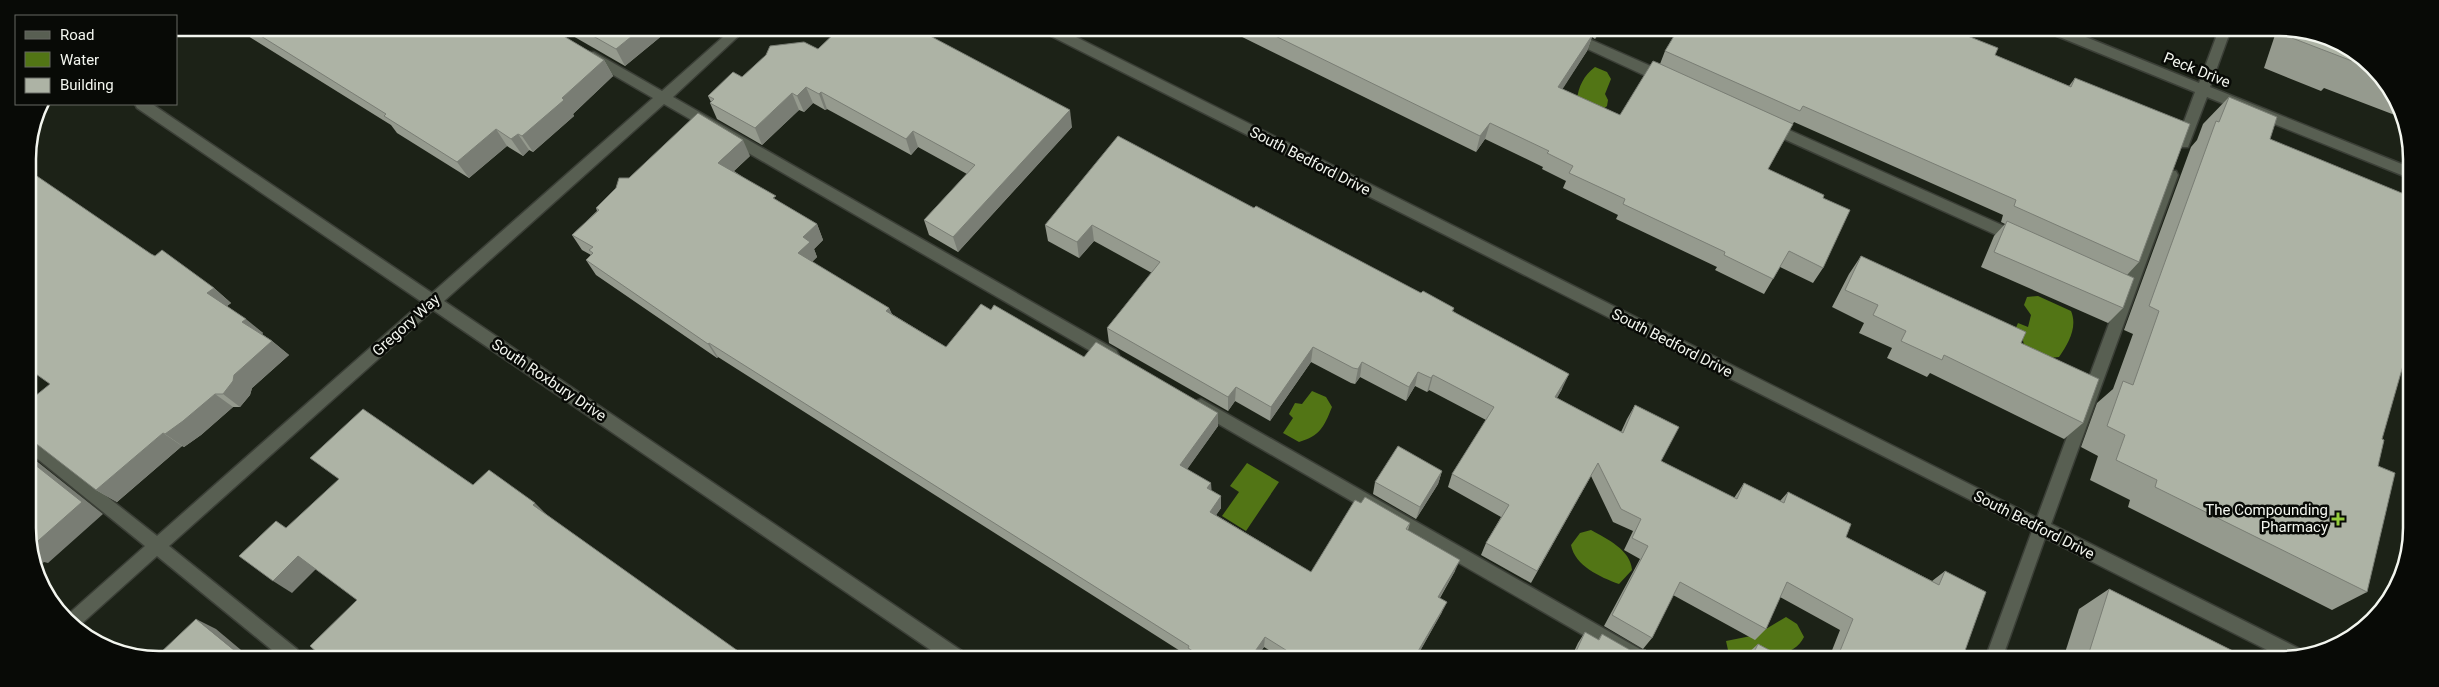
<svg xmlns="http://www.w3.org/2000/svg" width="2439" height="687" font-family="Roboto,sans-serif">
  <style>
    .water { fill: #527515 }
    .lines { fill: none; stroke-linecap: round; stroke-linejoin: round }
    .minor-casing { stroke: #3b3f37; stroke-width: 3 }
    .minor { fill: #585f52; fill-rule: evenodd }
    .wall { fill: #959a8e }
    .shaded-wall { fill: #797d74 }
    .building { fill: #adb3a5; stroke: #797d74 }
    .poi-dot { fill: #94cc3c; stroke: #080a06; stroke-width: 2 }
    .labels { text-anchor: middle; stroke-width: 5; stroke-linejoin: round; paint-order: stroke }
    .street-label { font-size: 15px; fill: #f3f6ef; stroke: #080a06 }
    .poi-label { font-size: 15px; fill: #f3f6ef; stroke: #080a06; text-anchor: end }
    .rim { fill: none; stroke: #f3f6ef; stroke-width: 2.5 }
  </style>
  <rect width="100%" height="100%" fill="#1c2217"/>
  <!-- water -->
  <g class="water">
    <path d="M1595 67 1607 72 1611 79 1605 94 1608 100 1607 106 1600 112 1577 100C1578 87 1584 75 1595 67Z"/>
    <path d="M2038 296 2071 311C2078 327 2068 344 2059 357L2049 358 2024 345 2022 336 2014 332 2018 323 2028 327 2031 315 2024 305 2027 297Z"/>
    <path d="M1312 391 1326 397 1332 407C1324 427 1320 436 1299 442L1283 433 1293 418 1289 414 1295 403 1302 404Z"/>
    <polygon points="1247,463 1279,482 1246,531 1222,516 1239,492 1230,486"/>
    <path d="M1591 530C1607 539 1631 550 1632 570L1619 584C1600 577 1575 566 1571 545L1580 533Z"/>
    <path d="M1786 617 1797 624 1804 637C1792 662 1750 658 1728 650L1726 641 1756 635Z"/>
  </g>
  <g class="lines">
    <!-- minor casing -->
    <g class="minor-casing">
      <g id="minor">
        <polygon points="732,29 746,29 673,97 1116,350 1119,355 1116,360 1111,361 1106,360 664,104 444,301 962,651 964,657 941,657 433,310 169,546 297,649 299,655 278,655 157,556 79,626 65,617 145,546 29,452 29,435 157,536 422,302 137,108 135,104 152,104 432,293 653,98 584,58 582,55 584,52 594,52 662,91"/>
        <polygon points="1042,29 1060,29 2037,518 2164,175 2166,171 2176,171 2178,175 2051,524 2302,650 2303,653 2285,659 2045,538 2002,659 1985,659 2032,531 1043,32"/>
        <polygon points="1571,31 1671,75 1673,79 1671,83 1661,83 1566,39 1565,36"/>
        <polygon points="2051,31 2071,31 2199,83 2218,32 2230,32 2210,87 2409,167 2409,178 2207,97 2188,147 2178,147 2176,143 2195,92 2052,34"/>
        <polygon points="1769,121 2022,234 2024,238 2022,242 2012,242 1764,130 1762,126"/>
        <polygon points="1201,399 1645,652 1648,658 1623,658 1196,411 1193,406 1196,401"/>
      </g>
    </g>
    <!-- minor -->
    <use href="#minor" class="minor"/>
  </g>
  <!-- wall -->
  <g class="wall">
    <polygon points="235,28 550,28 604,60 613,76 573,114 574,116 533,152 529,150 523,156 507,146 469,178 397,133 391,125"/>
    <polygon points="559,28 670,29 625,66"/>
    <polygon points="1228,30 1601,30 1595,39 1592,37 1587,51 1562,89 1620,115 1660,64 1665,51 1995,55 2069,86 2075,78 2139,262 2127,275 2123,308 2108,323 1981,267 1994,236 2005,224 2001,222 2003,215 1794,122 1768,169 1823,198 1823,268 1813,283 1780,267 1764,294 1715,270 1717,267 1616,219 1618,215 1563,188 1566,181 1542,169 1543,167 1485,139 1476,152"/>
    <polygon points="2276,32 2314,32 2373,66 2400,117 2324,88 2321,91 2264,68"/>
    <polygon points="818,49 1072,127 958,252 929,235 924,220 967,174 918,147 911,155 827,109 825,110 813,103 804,112 799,110 762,145 717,119 710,103 711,102 708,96 742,77"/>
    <polygon points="2229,97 2270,139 2382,439 2378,466 2367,592 2332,610 2128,507 2130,500 2090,480 2098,456 2081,447 2097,403 2113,389 2133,334 2124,330 2191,147 2197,140 2203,124"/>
    <polygon points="750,156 734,171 778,201 817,224 823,240 814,249 817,257 812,262 889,308 892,314 946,347 1084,357 1218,426 1187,469 1211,490 1221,496 1221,508 1216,515 1311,572 1361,503 1410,523 1408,530 1455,571 1440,598 1442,612 1416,658 1280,657 1264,647 1257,657 1188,657 1188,656 718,357 717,358 596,275 586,260 591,255 582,250 572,235 597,211 596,208 616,188 629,178"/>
    <polygon points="1254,208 1421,293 1454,308 1453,311 1562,389 1557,398 1621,432 1627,419 1635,405 1661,461 1734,498 1744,483 1780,501 1788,492 1846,537 1932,581 1945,571 1962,659 1829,658 1840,630 1780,597 1766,629 1755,640 1673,595 1652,638 1643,649 1604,626 1640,559 1624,550 1633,531 1613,522 1591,476 1531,583 1481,555 1486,543 1501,517 1448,487 1452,474 1486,420 1429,390 1427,392 1415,386 1406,401 1360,377 1355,384 1351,383 1311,362 1270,421 1235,401 1228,411 1109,343 1107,328 1152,273 1094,241 1079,258 1048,241 1045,225"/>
    <polygon points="151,254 214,288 231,303 227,306 263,333 262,334 272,341 289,355 252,388 250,395 240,407 233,407 201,435 184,447 182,446 117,502 96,490 50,384"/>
    <polygon points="1861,256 2021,343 2083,423 2064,439 1930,373 1927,377 1887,358 1892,348 1859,333 1864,323 1832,307 1849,274"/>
    <polygon points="1442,471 1438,484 1416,519 1373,494 1375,482"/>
    <polygon points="2109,589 2249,659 2063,659 2079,609"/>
    <polygon points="1585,632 1598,640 1602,634 1642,658 1571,658 1578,643"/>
    <polygon points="1758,644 1784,658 1745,658 1747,654"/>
  </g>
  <!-- shaded-wall -->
  <g class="shaded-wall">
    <polygon points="642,28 670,29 625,66 616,49"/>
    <polygon points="1598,30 1601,30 1595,39"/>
    <polygon points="1593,34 1587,51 1553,104 1558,87"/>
    <polygon points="604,60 613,76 573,114 574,116 533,152 522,136 562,98"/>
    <polygon points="806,87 813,103 804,112 797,96"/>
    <polygon points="821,92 827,109 825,110 819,94"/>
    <polygon points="792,93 799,110 762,145 755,128"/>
    <polygon points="1070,110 1072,127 958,252 953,237"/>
    <polygon points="1490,123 1485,139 1476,152 1480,136"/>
    <polygon points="496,129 507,146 469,178 457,162"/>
    <polygon points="913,131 918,147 911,155 906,139"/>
    <polygon points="518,134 529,150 523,156 511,139"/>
    <polygon points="743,140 750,156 726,178 718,163"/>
    <polygon points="817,224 823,240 814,249 817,257 805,268 798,253 803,237"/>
    <polygon points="1092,225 1094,241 1079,258 1077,242"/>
    <polygon points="214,288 231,303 224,308 207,293"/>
    <polygon points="889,308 895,322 886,311"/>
    <polygon points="246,319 263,333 259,336 242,322"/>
    <polygon points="272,341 289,355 252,388 250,395 240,407 223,394 234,375"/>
    <polygon points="709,343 718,357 717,358 708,344"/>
    <polygon points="1313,347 1311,362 1270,421 1271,407"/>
    <polygon points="1362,362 1360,377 1355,384 1358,369"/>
    <polygon points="1418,372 1415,386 1406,401 1409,387"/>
    <polygon points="1569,374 1562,389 1549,411 1555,397"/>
    <polygon points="1433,375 1429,390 1427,392 1431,378"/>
    <polygon points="1236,387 1235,401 1228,411 1228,397"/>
    <polygon points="215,394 233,407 201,435 184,447 165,434"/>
    <polygon points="1218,413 1218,426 1181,478 1180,465"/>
    <polygon points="163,433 182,446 117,502 96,490"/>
    <polygon points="29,455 103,514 48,563 44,562 37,568 30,553"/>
    <polygon points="1442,471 1438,484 1416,519 1420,507"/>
    <polygon points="1211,483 1212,495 1207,488"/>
    <polygon points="1221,496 1221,508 1210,524 1210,512"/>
    <polygon points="535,503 548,516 533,505"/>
    <polygon points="298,556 317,568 292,593 273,581"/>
    <polygon points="1460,560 1455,571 1434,607 1438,597"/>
    <polygon points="1447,602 1442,612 1416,658 1414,658"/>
    <polygon points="196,619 216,629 247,655 240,655"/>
    <polygon points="1265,637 1264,647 1257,657 1251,657"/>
  </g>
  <!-- building -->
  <g class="building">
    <polygon points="248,28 550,28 604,60 562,98 564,100 522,136 518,134 511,139 496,129 457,162 384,116 386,114"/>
    <polygon points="579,28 642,28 616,49"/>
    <polygon points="839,29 917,29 1070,110 953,237 924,220 975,165 913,131 906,139 821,92 819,94 806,87 797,96 792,93 755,128 710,103 714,99 708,96 733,72 742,77 766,55 770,46 804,42 818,49"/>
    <polygon points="1263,30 1585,30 1593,34 1558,87 1620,115 1653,61 1658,63 1793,124 1768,169 1824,195 1823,198 1850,210 1823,268 1789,251 1773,279 1724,255 1725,252 1623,204 1625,199 1569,173 1573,166 1547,153 1549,151 1490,123 1480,136"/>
    <polygon points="1677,31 1955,31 1998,48 1995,55 2071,87 2075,78 2190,124 2139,262 2014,206 2016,200 1803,106 1800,111 1665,51"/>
    <polygon points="2294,32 2314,32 2365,61 2353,57 2352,61 2292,38"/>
    <polygon points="2229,97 2277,117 2270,139 2409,196 2408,348 2382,439 2384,440 2378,466 2395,473 2367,592 2155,487 2157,480 2116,460 2125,435 2107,426 2123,381 2133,385 2159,311 2149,306 2216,121 2219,122"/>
    <polygon points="698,113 743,140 718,163 776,196 773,198 817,224 803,237 810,242 798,253 889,308 886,311 946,347 981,304 991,310 994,305 1084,357 1096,342 1218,413 1180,465 1211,483 1207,488 1221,496 1210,512 1311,572 1355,500 1361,503 1365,497 1410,523 1406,529 1460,560 1438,597 1447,602 1414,658 1297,657 1265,637 1251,657 1202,657 1188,648 1189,646 709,343 708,344 586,260 593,253 589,250 593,247 572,235 599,210 596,208 616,188 619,178 629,178"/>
    <polygon points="1118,136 1254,208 1256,206 1421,293 1423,291 1454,308 1452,311 1569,374 1555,397 1623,433 1635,405 1679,427 1661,461 1737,499 1744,483 1784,503 1788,492 1851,524 1846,537 1939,585 1945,571 1986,592 1962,659 1855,658 1840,651 1853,619 1787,582 1766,629 1680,582 1652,638 1612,615 1648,546 1632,538 1641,519 1621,509 1598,463 1537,571 1486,543 1509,505 1452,474 1494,407 1433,375 1431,378 1418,372 1409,387 1362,362 1358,369 1353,368 1313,347 1271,407 1236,387 1228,397 1107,328 1160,262 1092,225 1077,242 1045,225"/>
    <polygon points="28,170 151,254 155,256 162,250 214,288 207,293 246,319 242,322 272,341 234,375 233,381 223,394 215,394 183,421 165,434 163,433 96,490 29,438 29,401 50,384 29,369"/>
    <polygon points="2007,221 2134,278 2123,308 1994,252"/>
    <polygon points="1861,256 2026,332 2021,343 2099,379 2083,423 1944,355 1942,360 1901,341 1906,331 1873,315 1878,305 1845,290"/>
    <polygon points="363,409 473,485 489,470 535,503 533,505 745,656 320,655 310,646 357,600 298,556 273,581 239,556 276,521 286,528 339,479 310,458"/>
    <polygon points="1398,446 1442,471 1420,507 1375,482"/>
    <polygon points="29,460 82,502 30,548"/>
    <polygon points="2109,589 2249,659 2087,659"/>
    <polygon points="196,619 240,655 158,655"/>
    <polygon points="1585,632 1599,640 1602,634 1630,650 1646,650 1642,658 1573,658"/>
    <polygon points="1758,644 1784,658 1751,658"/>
    <polygon points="1499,651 1511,658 1495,658"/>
  </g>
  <!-- markers -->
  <path class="poi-dot" d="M2335.5 511.5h5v5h5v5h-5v5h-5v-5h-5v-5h5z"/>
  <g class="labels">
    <!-- street labels -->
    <g class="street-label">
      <text transform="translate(2197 70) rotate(22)" y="5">Peck Drive</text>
      <text transform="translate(1310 161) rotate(27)" y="5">South Bedford Drive</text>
      <text transform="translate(406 325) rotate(-42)" y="5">Gregory Way</text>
      <text transform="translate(1672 343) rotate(27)" y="5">South Bedford Drive</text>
      <text transform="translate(549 380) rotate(34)" y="5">South Roxbury Drive</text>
      <text transform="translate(2034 525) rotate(27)" y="5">South Bedford Drive</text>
    </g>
    <!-- poi labels -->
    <g class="poi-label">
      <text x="2328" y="515">The Compounding<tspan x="2328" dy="17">Pharmacy</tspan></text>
    </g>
  </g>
  <!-- crop -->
  <path d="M0 0H2439V687H0ZM159 36H2280A123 123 0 0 1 2403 159V528A123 123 0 0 1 2280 651H159A123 123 0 0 1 36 528V159A123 123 0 0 1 159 36Z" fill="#080a06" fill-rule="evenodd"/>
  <path class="rim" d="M159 36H2280A123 123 0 0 1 2403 159V528A123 123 0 0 1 2280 651H159A123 123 0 0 1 36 528V159A123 123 0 0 1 159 36Z"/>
  <!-- legend -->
  <rect x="15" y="15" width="162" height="90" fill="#080a06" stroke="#666863"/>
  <rect x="25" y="31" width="25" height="8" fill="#585f52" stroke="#666863"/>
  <text x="60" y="40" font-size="15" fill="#f3f6ef">Road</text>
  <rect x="25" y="52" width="25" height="15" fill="#527515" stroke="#666863"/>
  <text x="60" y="65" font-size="15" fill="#f3f6ef">Water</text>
  <rect x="25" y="78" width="25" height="15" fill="#adb3a5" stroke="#666863"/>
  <text x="60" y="90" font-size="15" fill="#f3f6ef">Building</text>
</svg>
